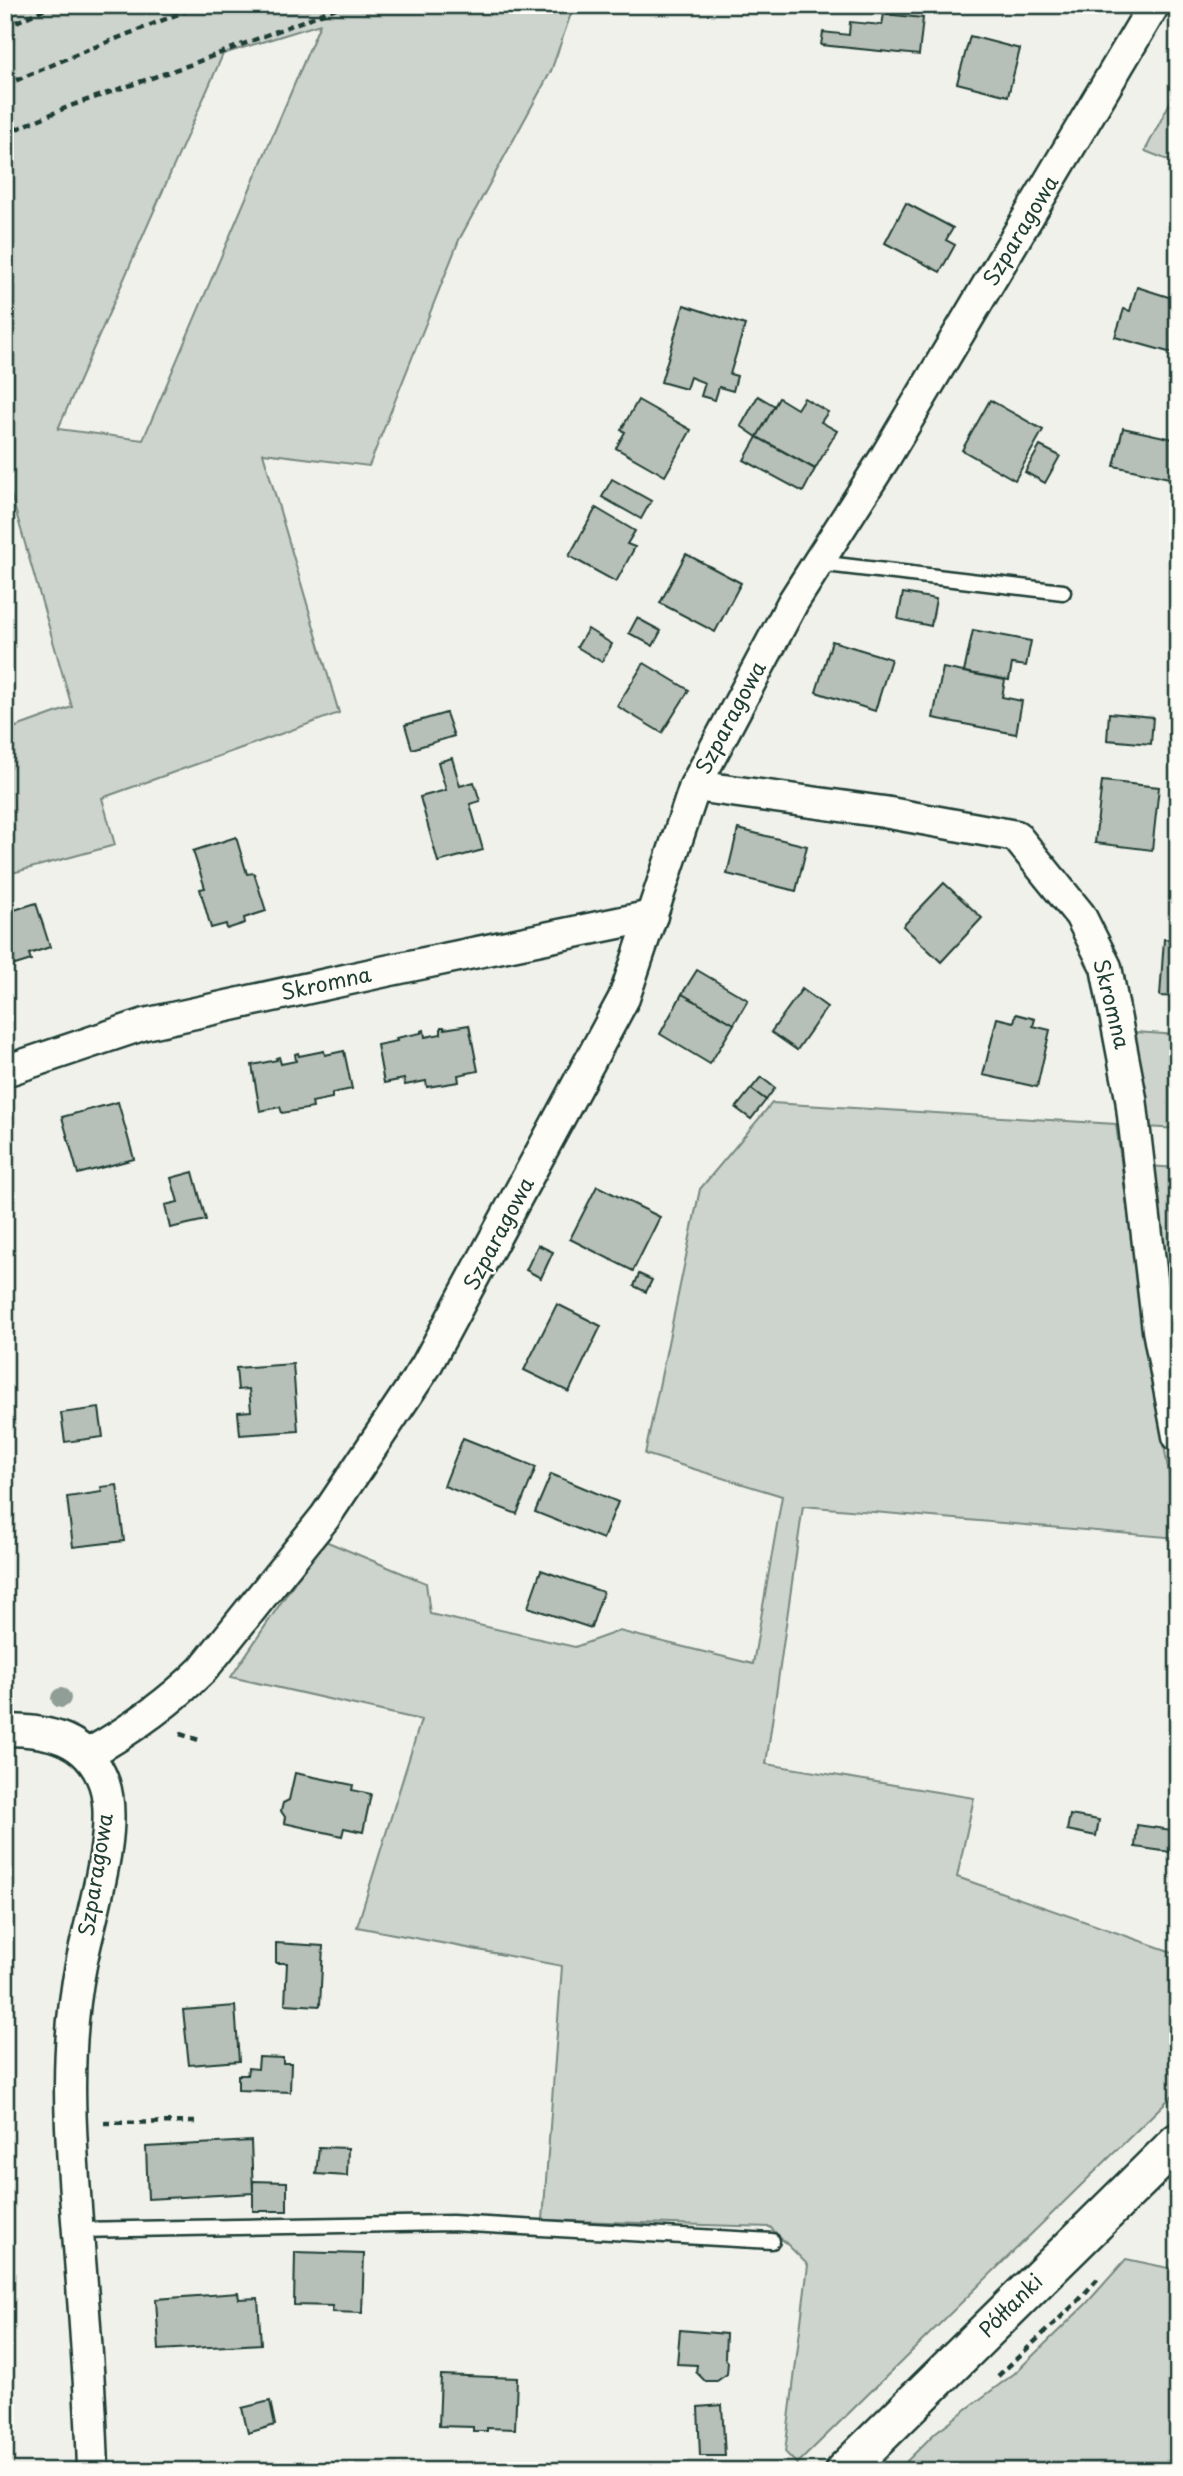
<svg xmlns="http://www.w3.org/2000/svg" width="1183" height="2476" font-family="'Playpen Sans',sans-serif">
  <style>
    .green { fill: #cdd3cd; stroke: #768880; stroke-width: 2; fill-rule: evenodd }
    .building { fill: #b6bfb8; stroke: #1f3d34; stroke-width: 2 }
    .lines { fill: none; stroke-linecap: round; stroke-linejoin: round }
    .service-casing { stroke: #1f3d34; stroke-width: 19 }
    .minor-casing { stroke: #1f3d34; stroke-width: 35 }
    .tertiary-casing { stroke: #1f3d34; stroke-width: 42 }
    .path { stroke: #1f3d34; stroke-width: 4.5; stroke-dasharray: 7 5; stroke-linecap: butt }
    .service { stroke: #fdfcf7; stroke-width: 14 }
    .minor { stroke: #fdfcf7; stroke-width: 30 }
    .tertiary { stroke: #fdfcf7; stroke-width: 37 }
    .tree { fill: #909e97 }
    .labels { text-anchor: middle; stroke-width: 5; stroke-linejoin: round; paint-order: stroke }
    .street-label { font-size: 21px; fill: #1f3d34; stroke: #fdfcf7 }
  </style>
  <rect width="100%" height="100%" fill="#f0f1eb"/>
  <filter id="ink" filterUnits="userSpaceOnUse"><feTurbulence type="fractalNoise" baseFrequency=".0143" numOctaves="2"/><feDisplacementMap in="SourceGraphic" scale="14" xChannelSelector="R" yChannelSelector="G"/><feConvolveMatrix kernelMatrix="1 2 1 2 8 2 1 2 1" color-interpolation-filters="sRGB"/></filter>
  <g filter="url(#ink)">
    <!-- green -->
    <g class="green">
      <path d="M5 5H574L551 71 459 240 369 466 263 453 339 713 102 798 115 845 5 875V731L72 707 5 474ZM320 24 143 440 58 429 223 54Z"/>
      <polygon points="1178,87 1178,164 1145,151"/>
      <polygon points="1135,1032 1178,1035 1178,1129 1146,1127"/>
      <polygon points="772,1103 1116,1124 1145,1338 1178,1524 1178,1538 803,1506 766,1764 974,1798 957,1877 1178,1954 1178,2090 797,2464 785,2452 808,2265 770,2227 543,2220 562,1966 357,1927 421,1720 231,1677 323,1540 426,1583 430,1614 575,1647 619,1631 753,1664 782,1496 645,1454 700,1189"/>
      <polygon points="1147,1166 1178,1168 1178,1372"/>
      <polygon points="1126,2259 1178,2270 1178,2471 897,2471 936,2432 1015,2373 1086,2304"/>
    </g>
    <!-- building -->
    <g class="building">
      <polygon points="884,14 923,18 919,55 821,45 823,32 849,35 850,22 882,25"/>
      <polygon points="970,36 1020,49 1008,96 957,83"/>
      <polygon points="906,203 953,228 946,240 955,245 940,272 885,243"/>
      <polygon points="1137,287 1178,300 1178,335 1172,353 1115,337 1124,309 1130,311"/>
      <polygon points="684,305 745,325 730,374 737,376 733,391 719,387 715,400 701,396 705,383 690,377 686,389 661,382"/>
      <polygon points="758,396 775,406 757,437 741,426"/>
      <polygon points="779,398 797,409 804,398 828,412 821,422 837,431 815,469 757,437"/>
      <polygon points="638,400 691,430 665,476 616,448 625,432 621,430"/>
      <polygon points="990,400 1043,430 1015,480 962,450"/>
      <polygon points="1123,428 1178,440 1178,480 1114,466"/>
      <polygon points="757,437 815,469 803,492 744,460"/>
      <polygon points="1040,446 1060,456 1045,483 1025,472"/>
      <polygon points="612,479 651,501 641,519 602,497"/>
      <polygon points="596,508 635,531 627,544 635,547 616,582 569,556"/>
      <polygon points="686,554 741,583 715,632 660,603"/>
      <polygon points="903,593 936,599 931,626 898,619"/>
      <polygon points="637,618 661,631 653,646 629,633"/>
      <polygon points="588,629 612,644 602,662 577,647"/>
      <polygon points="973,630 1031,641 1026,666 1012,664 1009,680 964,672"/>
      <polygon points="832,641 891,659 875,711 816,692"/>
      <polygon points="644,663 689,690 662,733 617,706"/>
      <polygon points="943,668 1005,680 1002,697 1022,701 1016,734 933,718"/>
      <polygon points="446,713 454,736 412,749 405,725"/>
      <polygon points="1109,713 1153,717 1151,744 1107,740"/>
      <polygon points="452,758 460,786 474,782 480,801 470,804 483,850 438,862 420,797 446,790 438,762"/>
      <polygon points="1102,781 1159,787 1152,850 1095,843"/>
      <polygon points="738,829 807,846 796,891 727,874"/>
      <polygon points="236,837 247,874 254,873 266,911 244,918 245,923 227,929 226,924 211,928 200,889 205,888 193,851"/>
      <polygon points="944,883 982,918 941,962 903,926"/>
      <polygon points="36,903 50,947 29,954 31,960 12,966 9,956 5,958 5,913"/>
      <polygon points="1164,939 1178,940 1178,997 1160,996"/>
      <polygon points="697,970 748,1000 734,1024 682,994"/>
      <polygon points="802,989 827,1007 797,1050 771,1032"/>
      <polygon points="682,994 734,1024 710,1064 660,1034"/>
      <polygon points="1016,1014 1035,1019 1033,1026 1050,1030 1037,1087 983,1075 997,1018 1014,1022"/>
      <polygon points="469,1025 478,1071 458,1075 459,1082 427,1087 426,1081 405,1085 404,1079 384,1083 377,1045 397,1041 396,1038 421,1033 421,1031 424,1030 425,1037 441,1034 441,1027 444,1027 444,1029"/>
      <polygon points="324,1051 325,1055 344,1051 352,1089 332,1093 332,1098 312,1102 313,1108 282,1113 280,1107 260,1111 252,1065 277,1060 276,1058 279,1057 281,1064 296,1061 295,1054 298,1053 299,1056"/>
      <polygon points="761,1077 775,1088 766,1100 751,1089"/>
      <polygon points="751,1089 766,1100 751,1119 736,1108"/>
      <polygon points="118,1102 134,1159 78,1174 62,1117"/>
      <polygon points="193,1172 206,1220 170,1228 165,1205 178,1202 171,1178"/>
      <polygon points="597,1186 660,1217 633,1271 570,1239"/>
      <polygon points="538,1245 553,1252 541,1278 526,1270"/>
      <polygon points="639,1274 652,1280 646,1292 634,1286"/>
      <polygon points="557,1304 601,1326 569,1392 524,1370"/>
      <polygon points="293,1364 298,1431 240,1435 238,1412 251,1411 249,1389 238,1390 236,1368"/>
      <polygon points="99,1408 103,1437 65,1442 61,1413"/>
      <polygon points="463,1438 536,1467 517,1514 444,1486"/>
      <polygon points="551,1474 618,1502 603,1539 535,1512"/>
      <polygon points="117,1485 124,1541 73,1547 67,1497 102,1492 101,1487"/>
      <polygon points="541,1570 603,1592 591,1628 528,1607"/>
      <polygon points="295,1773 353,1785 352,1790 371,1794 363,1832 344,1828 342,1836 284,1823 285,1817 281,1811 283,1803 289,1800"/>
      <polygon points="1070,1815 1099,1820 1096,1836 1067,1830"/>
      <polygon points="1137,1825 1172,1830 1170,1852 1135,1847"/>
      <polygon points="276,1943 323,1946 320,2006 285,2004 287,1963 276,1963"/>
      <polygon points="235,2006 239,2061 189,2065 183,2010"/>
      <polygon points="259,2057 283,2058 283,2063 291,2063 290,2092 238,2090 238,2075 247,2075 248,2068 258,2069"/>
      <polygon points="251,2141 253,2193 148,2199 146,2147"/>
      <polygon points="319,2147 348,2148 347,2176 316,2174"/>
      <polygon points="253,2181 287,2182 287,2211 253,2211"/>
      <polygon points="295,2252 364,2254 362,2313 332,2312 333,2306 294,2305"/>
      <polygon points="238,2293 239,2299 258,2298 261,2344 159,2350 156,2299"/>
      <polygon points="680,2330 726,2334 725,2358 728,2362 727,2374 717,2381 705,2381 696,2372 697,2365 677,2364"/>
      <polygon points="441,2375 517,2378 515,2429 487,2428 487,2431 473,2431 473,2427 439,2426"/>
      <polygon points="270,2401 275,2425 248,2433 242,2408"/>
      <polygon points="722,2405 725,2456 700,2456 698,2407"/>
    </g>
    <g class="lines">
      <!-- service casing -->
      <g class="service-casing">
        <g id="service">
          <polyline points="818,563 1063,592"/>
          <polyline points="77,2230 452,2223 772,2241"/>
        </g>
      </g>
      <!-- minor casing -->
      <g class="minor-casing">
        <g id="minor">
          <polyline points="695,786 884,812 1016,836 1080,915 1106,967 1131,1098 1158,1330 1178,1436"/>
          <polyline points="5,1071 145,1024 386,971 652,916"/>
          <path d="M5 1730C48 1730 88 1738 104 1783 120 1829 90 1917 81 1965 63 2054 71 2144 78 2233 84 2312 91 2392 93 2471"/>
          <path d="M88 1754C129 1731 170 1702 203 1669L325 1517 426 1366 624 998 695 786 793 602 886 456 1154 5"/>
        </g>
      </g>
      <!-- tertiary casing -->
      <g class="tertiary-casing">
        <polyline id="tertiary" points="844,2471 1178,2142"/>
      </g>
      <!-- path -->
      <g class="path">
        <polyline points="5,27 54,5"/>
        <polyline points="5,85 85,51 201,5"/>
        <polyline points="5,134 70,106 192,64 344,5"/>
        <polyline points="180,1734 202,1741"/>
        <polyline points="104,2123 198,2122"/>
        <polyline points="998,2376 1079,2300 1099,2277"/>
      </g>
      <!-- service -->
      <use href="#service" class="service"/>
      <!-- minor -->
      <use href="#minor" class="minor"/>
      <!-- tertiary -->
      <use href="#tertiary" class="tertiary"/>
    </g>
    <!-- trees -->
    <circle class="tree" cx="61" cy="1698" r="10"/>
  </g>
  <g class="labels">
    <!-- street labels -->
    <g class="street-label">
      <text transform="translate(1021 231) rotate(-59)" y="7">Szparagowa</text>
      <text transform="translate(731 718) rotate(-62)" y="7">Szparagowa</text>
      <text transform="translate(326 984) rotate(-12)" y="7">Skromna</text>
      <text transform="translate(1111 1004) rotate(76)" y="7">Skromna</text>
      <text transform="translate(499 1234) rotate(-62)" y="7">Szparagowa</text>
      <text transform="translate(96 1875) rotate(-81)" y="7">Szparagowa</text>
      <text transform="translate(1011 2306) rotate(-45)" y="7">Półłanki</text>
    </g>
  </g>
  <!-- margin -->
  <rect width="1183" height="2476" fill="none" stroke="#fdfcf7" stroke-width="28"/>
  <rect x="14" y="14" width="1155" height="2448" fill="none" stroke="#1f3d34" stroke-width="2.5" filter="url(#ink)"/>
</svg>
